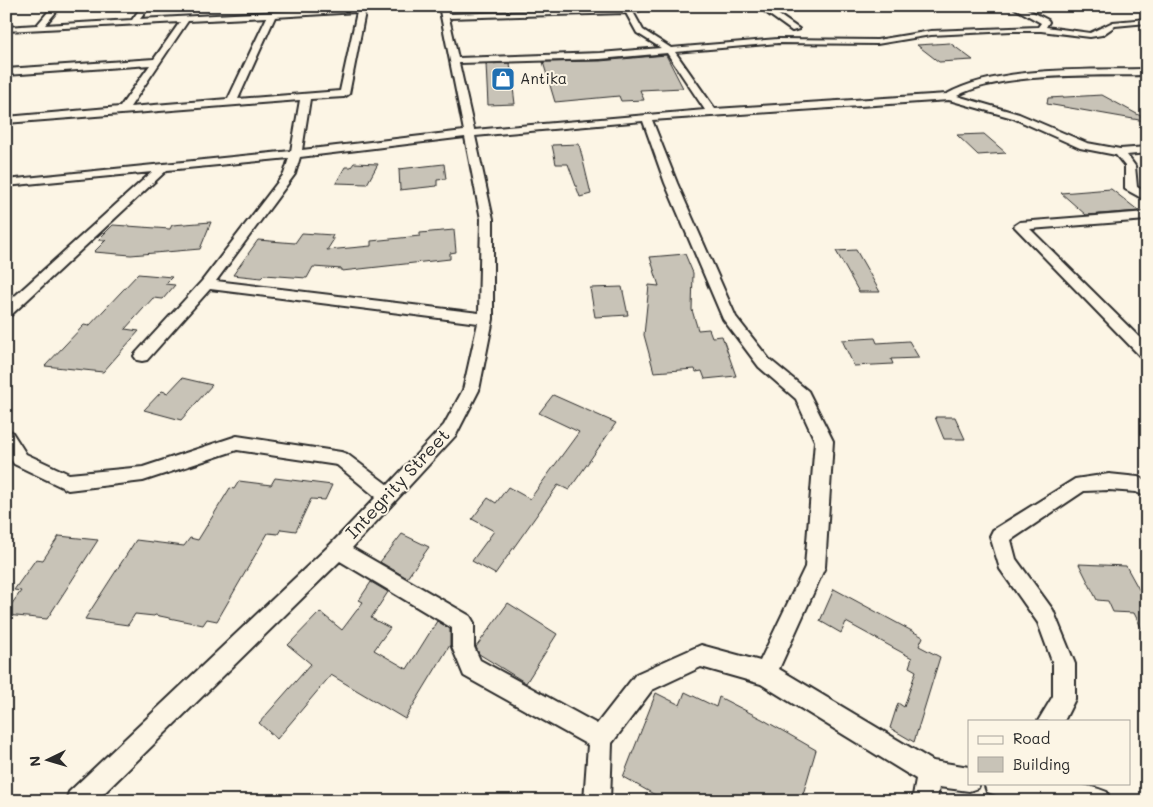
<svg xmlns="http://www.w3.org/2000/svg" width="1153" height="807" font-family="Mali,sans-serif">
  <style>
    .building { fill: #c8c3b7; stroke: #2b2b2b }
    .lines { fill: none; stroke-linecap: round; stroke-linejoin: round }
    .street-casing { stroke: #2b2b2b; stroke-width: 4 }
    .street { fill: #fcf5e5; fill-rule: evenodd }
    .labels { text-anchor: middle; stroke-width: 4; stroke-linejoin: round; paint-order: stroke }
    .far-poi-label { font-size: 15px; fill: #2b2b2b; stroke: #fcf5e5; text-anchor: start }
    .street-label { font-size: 18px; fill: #2b2b2b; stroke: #fcf5e5 }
  </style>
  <rect width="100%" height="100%" fill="#fcf5e5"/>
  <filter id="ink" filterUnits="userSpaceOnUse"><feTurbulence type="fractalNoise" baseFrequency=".02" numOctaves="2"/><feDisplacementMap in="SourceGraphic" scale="10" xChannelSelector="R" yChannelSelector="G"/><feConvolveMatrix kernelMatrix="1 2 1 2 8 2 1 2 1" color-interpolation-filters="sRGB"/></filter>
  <g filter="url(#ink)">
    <!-- building -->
    <g class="building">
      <polygon points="950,43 973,60 939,62 917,45"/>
      <polygon points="666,55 683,88 640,90 644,100 621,101 619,96 555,102 543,62 600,61"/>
      <polygon points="510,63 515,104 488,105 486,64"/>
      <polygon points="1102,95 1146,119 1145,121 1047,104 1048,98"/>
      <polygon points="984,134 1006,153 978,155 957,135"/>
      <polygon points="579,144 591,194 580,197 568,164 556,164 552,145"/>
      <polygon points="354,163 378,164 367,184 336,183 345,167 351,167"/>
      <polygon points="444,164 446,179 437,180 437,186 400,190 399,169"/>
      <polygon points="1111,189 1139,211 1086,215 1061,193"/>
      <polygon points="211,222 200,249 131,255 94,252 106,240 98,240 113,225 170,229 172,225"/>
      <polygon points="454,230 456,252 450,253 450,259 342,271 342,269 313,267 307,278 264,275 261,278 233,275 258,240 295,243 302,233 333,235 331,239 334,239 327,250 371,246 371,241 420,236 420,233"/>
      <polygon points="856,250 880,292 859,292 836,251"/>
      <polygon points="685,254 693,273 692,310 698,330 709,329 712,337 722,336 736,376 705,379 702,371 696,372 695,369 654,372 644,335 649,285 659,286 650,257"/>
      <polygon points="138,274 172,277 165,284 175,285 163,299 153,298 125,329 139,331 103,372 45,366 84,325 89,326"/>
      <polygon points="622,287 628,315 595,317 590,288"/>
      <polygon points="875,338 877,343 909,341 919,358 891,359 893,364 854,366 842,340"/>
      <polygon points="182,378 212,385 181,420 144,410 162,391 168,393"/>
      <polygon points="553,395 616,423 569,490 558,485 495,574 472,561 494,531 472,519 488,498 496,503 508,487 530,499 579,432 539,413"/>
      <polygon points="935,417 955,417 965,439 944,439"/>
      <polygon points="275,478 332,485 325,500 311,499 296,531 281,529 278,534 268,533 217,621 207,619 203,625 155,615 154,616 135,614 128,625 85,619 136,540 184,546 190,538 198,540 230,488 234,489 239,481 271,485"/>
      <polygon points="402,534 429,547 407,578 380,562"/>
      <polygon points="59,536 98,540 47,619 6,615 6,612 21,591 14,590 36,559 43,560"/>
      <polygon points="1079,564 1126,566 1147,604 1147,639 1134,613 1113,612 1108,601 1097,600"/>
      <polygon points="371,582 388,592 371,618 390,628 374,650 407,669 437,621 450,629 450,645 405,719 331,675 277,739 259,723 311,664 288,645 320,612 342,630 363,602 359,600"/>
      <polygon points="834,589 923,637 919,646 940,657 914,742 890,728 898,703 904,707 916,671 909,667 912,658 846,622 841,633 820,621"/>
      <polygon points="508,603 557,634 526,683 479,654 476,647"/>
      <polygon points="685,692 716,707 719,697 762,719 816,750 801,801 666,801 623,777 656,693 680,705"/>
    </g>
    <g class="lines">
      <!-- street casing -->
      <g class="street-casing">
        <g id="street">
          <path d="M53 6H61L45 25 132 20 142 6H150L140 19 385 6H435L431 8 365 12 349 94 344 97 310 99 302 150 464 131 439 6H447L448 14 629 9 656 6 633 12 643 30 671 48 778 39 877 40 931 31 1038 27 1041 23 1011 6H1021L1048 20 1049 22 1046 27 1090 33 1113 22 1147 19V23L1115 26 1102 35 1090 37 1041 31H1011L931 35 877 44 778 43 675 52 715 109 947 94C996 66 1089 70 1147 69V75C1098 76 998 72 957 96L1019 114 1087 143 1120 149 1147 147V153L1127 155 1135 166 1137 187 1147 193V201L1125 189V166L1116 155 1080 148 1013 118 949 100 652 120 677 183 736 317 769 359 808 391 833 441 825 567 779 669 933 761 969 767V783H980L978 788 969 791 939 787 937 801H912L916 779 761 684 701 667 652 690 612 743 610 801H584L588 745 464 676 452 647V628L340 561 96 801H66L69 792 331 544 376 497 337 465 237 450 143 481 68 490 14 464 6 452V430L12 432 26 454 69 474 143 467 237 436 341 452 347 454 388 485 444 425 463 390 478 323 210 289 147 360 142 361 137 360 134 356 137 352 202 281 284 174 289 158 167 170 11 315 6 317V304L152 172 6 186V180L291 151 300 100 6 123V117L120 107 150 65 6 75V69L154 59 180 22 6 31V27L37 25ZM357 12 340 91 238 99 275 17ZM626 13 637 33 661 48 600 53 458 58 449 18ZM267 17 228 99 130 107 188 21ZM667 53 705 110 474 130 459 63 600 59ZM643 121 665 183 723 319 759 367 796 399 815 441 805 567 760 661 701 645 636 674 597 724 480 660 474 647V623L470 616 352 548 456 435 479 390 493 319V219L475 136ZM465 137 481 219 479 313 216 281 295 174 300 157Z"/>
          <polygon points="757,6 766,6 799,29 792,31"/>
          <polygon points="1147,212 1147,220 1030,229 1147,345 1147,359 1142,358 1014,226 1020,222"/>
          <polygon points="1109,474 1138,477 1147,481 1147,497 1136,492 1109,490 1084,491 1011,540 1016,559 1053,610 1075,664 1075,699 1064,721 1038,721 1053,696 1053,664 1038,623 1000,569 990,536 993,530 1075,479"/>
          <path d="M984 783C1023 783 1070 777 1107 792L1110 801C1071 801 1025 807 987 792Z"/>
        </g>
      </g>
      <!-- street -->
      <use href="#street" class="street"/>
    </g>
  </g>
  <!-- icons -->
  <defs>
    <g id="shop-square" transform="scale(1.25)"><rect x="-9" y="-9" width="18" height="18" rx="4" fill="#1f6fb2" stroke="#fcf5e5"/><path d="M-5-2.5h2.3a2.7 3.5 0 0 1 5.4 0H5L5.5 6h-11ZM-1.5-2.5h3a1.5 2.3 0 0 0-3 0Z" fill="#fff"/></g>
  </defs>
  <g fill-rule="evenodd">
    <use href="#shop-square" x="503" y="79"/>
  </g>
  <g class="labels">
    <!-- far-poi labels -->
    <g class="far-poi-label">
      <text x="520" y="84">Antika</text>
    </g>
    <!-- street labels -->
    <g class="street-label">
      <text transform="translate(398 484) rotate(-47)" y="6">Integrity Street</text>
    </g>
  </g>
  <!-- margin -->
  <rect width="1153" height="807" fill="none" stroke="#fcf5e5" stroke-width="25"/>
  <rect x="12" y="12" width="1128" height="782" fill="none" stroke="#2b2b2b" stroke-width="2" filter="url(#ink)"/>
  <!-- legend -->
  <rect x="968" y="720" width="162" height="65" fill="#fcf5e5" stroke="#a8a49b"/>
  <rect x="978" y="736" width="25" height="8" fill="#fcf5e5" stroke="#a8a49b"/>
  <text x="1013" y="744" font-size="15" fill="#2b2b2b">Road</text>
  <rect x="978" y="757" width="25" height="15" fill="#c8c3b7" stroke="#a8a49b"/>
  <text x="1013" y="770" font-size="15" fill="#2b2b2b">Building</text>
  <!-- north arrow -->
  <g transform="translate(48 760) rotate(265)" stroke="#fcf5e5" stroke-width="4" paint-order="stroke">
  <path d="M0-4L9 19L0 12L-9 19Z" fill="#2b2b2b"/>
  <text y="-8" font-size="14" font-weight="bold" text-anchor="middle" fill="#2b2b2b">N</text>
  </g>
</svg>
